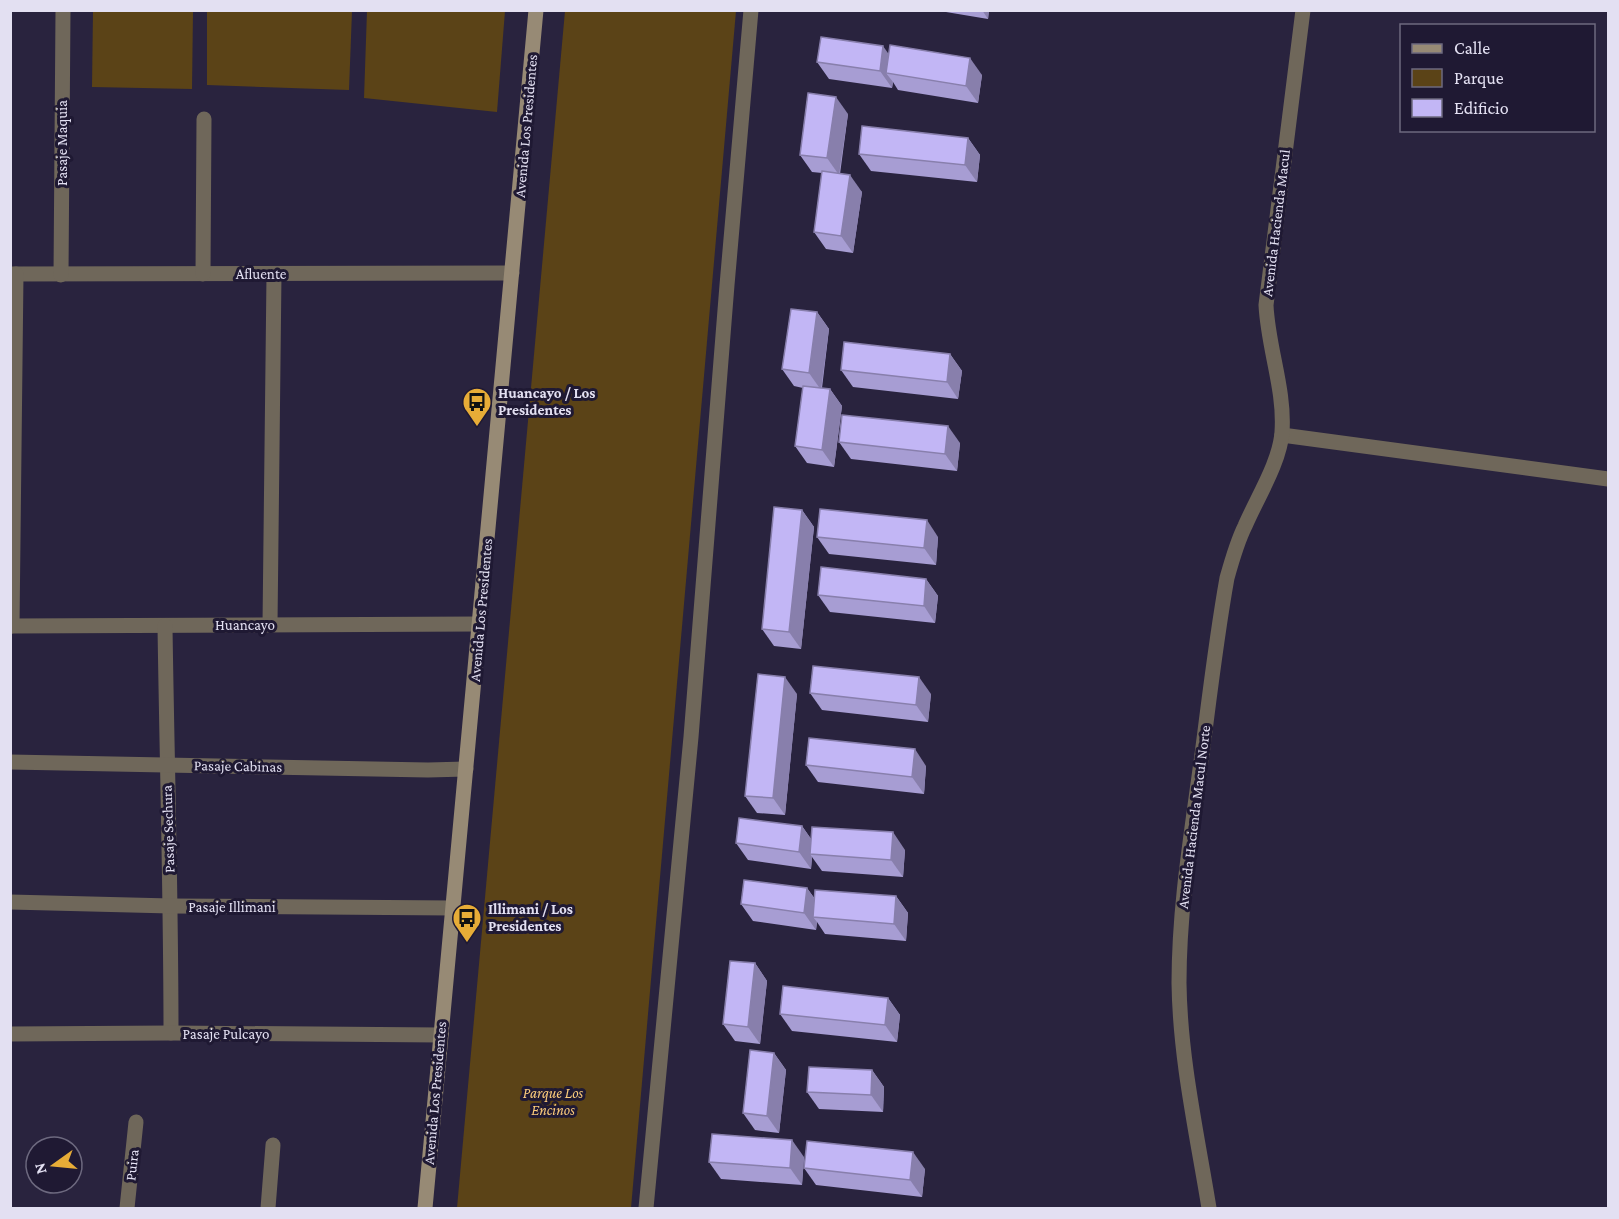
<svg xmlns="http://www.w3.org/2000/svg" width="1619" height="1219" font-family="'Crimson Pro',serif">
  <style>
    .green { fill: #5b4317 }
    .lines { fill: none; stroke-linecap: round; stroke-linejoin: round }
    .street { stroke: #6f675a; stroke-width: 15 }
    .secondary { stroke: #978a75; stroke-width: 15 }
    .wall { fill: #a79dd3 }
    .shaded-wall { fill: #887fac }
    .building { fill: #c2b6f5; stroke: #887fac; stroke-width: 1.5 }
    .labels { text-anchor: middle; stroke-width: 6; stroke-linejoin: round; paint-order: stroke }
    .street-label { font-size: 15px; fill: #e3e0f2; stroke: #1f1933 }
    .poi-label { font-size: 15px; font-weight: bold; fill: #e3e0f2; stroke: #1f1933; text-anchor: start }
    .park-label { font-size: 15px; font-style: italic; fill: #fbcb7b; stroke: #1f1933 }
  </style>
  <rect width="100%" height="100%" fill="#29233e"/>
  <!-- green -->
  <g class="green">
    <polygon points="250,10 352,11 349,90 207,85 207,12"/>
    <polygon points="93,11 193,11 192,89 92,87"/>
    <polygon points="367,11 505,11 497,112 364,98"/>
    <polygon points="565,11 736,11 631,1208 457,1208"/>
  </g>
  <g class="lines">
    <!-- street -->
    <g class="street">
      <polyline points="10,274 512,273"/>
      <polyline points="203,274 204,119"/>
      <polyline points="61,275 63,10"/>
      <polyline points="1282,435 1608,479"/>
      <polyline points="270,625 274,274"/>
      <polyline points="10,626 479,624"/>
      <polyline points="12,626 16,274"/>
      <path d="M165 626C167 762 171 897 171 1033"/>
      <polyline points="10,762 428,770 466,769"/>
      <polyline points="10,902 171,906 453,908"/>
      <polyline points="10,1034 171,1033 441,1035"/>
      <polyline points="127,1208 136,1122"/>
      <polyline points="268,1208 273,1145"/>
      <polyline points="646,1208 691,737 727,285 751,10"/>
      <path d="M1209 1208C1197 1134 1180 1059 1179 983 1179 909 1191 836 1201 762 1209 701 1216 639 1227 578 1232 560 1237 542 1245 526 1257 498 1280 462 1282 432 1285 389 1268 348 1266 305L1303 10"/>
    </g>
    <!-- secondary -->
    <polyline class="secondary" points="425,1208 536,10"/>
  </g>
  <!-- wall -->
  <g class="wall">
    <polygon points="934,10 989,10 988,19"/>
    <polygon points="889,54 982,75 978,103 898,90 893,82 892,88 829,79 817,62"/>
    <polygon points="848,114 840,174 862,192 853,253 826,249 814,232 822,173 812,172 800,155"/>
    <polygon points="968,138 980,155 977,182 871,171 859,154"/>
    <polygon points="817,312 829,329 822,388 830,389 842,406 834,467 807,463 795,446 803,388 794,386 782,369"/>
    <polygon points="950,354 962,371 958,399 853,387 841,370"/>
    <polygon points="839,442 960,443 957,471 851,459"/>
    <polygon points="802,510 814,527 801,649 774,646 762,629"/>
    <polygon points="817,537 938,537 936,565 829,554"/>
    <polygon points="926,579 938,596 935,623 830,612 818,595"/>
    <polygon points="810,693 931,694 928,722 822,710"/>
    <polygon points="797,694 785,815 757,813 745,796"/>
    <polygon points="806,765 926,766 924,794 818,782"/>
    <polygon points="802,826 811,839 905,850 903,877 822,871 812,857 811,869 748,860 736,843"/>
    <polygon points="807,888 815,899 896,896 908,913 906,941 825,934 817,922 816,930 753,921 741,904"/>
    <polygon points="755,963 767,981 760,1044 735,1041 723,1024"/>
    <polygon points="888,998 900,1015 897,1042 792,1031 780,1014"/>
    <polygon points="774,1053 786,1070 779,1133 755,1130 743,1113"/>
    <polygon points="872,1070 884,1087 883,1112 819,1109 807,1092"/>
    <polygon points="804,1157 802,1185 721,1179 709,1162"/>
    <polygon points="804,1168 925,1169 922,1197 816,1185"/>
  </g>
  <!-- shaded-wall -->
  <g class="shaded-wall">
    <polygon points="982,10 989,10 988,19"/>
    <polygon points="883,46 895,63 886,73 893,82 892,88 880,71"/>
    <polygon points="970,58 982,75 978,103 966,86"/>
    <polygon points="836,97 848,114 839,175 827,158"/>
    <polygon points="968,138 980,155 977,182 965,165"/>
    <polygon points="850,175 862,192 853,253 841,236"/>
    <polygon points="817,312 829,329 821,390 809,373"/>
    <polygon points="950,354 962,371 958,399 947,382"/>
    <polygon points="830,389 842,406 834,467 822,450"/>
    <polygon points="948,426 960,443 957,471 945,454"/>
    <polygon points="802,510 814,527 801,649 789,632"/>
    <polygon points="927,520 938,537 936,565 924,548"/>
    <polygon points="926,579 938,596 935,623 924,606"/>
    <polygon points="785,677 797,694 785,815 773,798"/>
    <polygon points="919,677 931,694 928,722 916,705"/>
    <polygon points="915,749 926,766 924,794 912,777"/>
    <polygon points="802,826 814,843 810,854 812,857 811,869 799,852"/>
    <polygon points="893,832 905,850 903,877 891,860"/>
    <polygon points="807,888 819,905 813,917 817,922 816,930 804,913"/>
    <polygon points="896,896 908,913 906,941 894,924"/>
    <polygon points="755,963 767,981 760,1044 748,1027"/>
    <polygon points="888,998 900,1015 897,1042 885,1025"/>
    <polygon points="774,1053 786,1070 779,1133 767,1116"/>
    <polygon points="872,1070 884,1087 883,1112 871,1095"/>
    <polygon points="792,1140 804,1157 802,1185 790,1168"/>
    <polygon points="913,1152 925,1169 922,1197 910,1180"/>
  </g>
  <!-- building -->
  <g class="building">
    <polygon points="821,37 883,46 880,71 817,62"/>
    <polygon points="890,45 970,58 966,86 886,73"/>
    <polygon points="808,93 836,97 827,158 800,155"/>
    <polygon points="862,126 968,138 965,165 859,154"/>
    <polygon points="822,171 850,175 841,236 814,232"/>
    <polygon points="791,309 817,312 809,373 782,369"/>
    <polygon points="844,342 950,354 947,382 841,370"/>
    <polygon points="803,386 830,389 822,450 795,446"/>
    <polygon points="842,415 948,426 945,454 839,442"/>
    <polygon points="774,507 802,510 789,632 762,629"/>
    <polygon points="820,509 927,520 924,548 817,537"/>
    <polygon points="821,567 926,579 924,606 818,595"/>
    <polygon points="813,666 919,677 916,705 810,693"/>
    <polygon points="758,674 785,677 773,798 745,796"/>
    <polygon points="809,738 915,749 912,777 806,765"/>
    <polygon points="739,818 802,826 799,852 736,843"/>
    <polygon points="812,827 893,832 891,860 810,854"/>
    <polygon points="744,880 807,888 804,913 741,904"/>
    <polygon points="815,890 896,896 894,924 813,917"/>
    <polygon points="730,961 755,963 748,1027 723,1024"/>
    <polygon points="783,986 888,998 885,1025 780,1014"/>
    <polygon points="750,1050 774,1053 767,1116 743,1113"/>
    <polygon points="809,1067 872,1070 871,1095 807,1092"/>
    <polygon points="712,1134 792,1140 790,1168 709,1162"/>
    <polygon points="807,1141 913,1152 910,1180 804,1168"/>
  </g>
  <!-- icons -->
  <defs>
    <g id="bus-pin" transform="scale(1.5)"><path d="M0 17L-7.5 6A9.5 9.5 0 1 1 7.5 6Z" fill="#e7ac37" stroke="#1f1933"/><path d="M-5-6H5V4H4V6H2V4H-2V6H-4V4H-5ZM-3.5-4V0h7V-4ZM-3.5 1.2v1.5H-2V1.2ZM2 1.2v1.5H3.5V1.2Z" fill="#111"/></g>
  </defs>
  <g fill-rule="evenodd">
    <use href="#bus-pin" x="477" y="402"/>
    <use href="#bus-pin" x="467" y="918"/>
  </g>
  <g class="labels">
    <!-- street labels -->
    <g class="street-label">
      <text transform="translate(526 126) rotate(-85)" y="5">Avenida Los Presidentes</text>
      <text transform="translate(62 143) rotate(-90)" y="5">Pasaje Maquia</text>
      <text transform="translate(1276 223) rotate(-83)" y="5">Avenida Hacienda Macul</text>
      <text x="261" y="279">Afluente</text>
      <text transform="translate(481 610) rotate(-85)" y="5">Avenida Los Presidentes</text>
      <text x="245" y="630">Huancayo</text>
      <text transform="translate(238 766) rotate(1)" y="5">Pasaje Cabinas</text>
      <text transform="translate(1194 817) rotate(-83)" y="5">Avenida Hacienda Macul Norte</text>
      <text transform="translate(168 829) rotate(-92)" y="5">Pasaje Sechura</text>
      <text x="232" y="912">Pasaje Illimani</text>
      <text x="226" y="1039">Pasaje Pulcayo</text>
      <text transform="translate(435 1093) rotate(-85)" y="5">Avenida Los Presidentes</text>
      <text transform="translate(132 1165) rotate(-84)" y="5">Puira</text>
    </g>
    <!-- poi labels -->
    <g class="poi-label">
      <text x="498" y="398">Huancayo / Los<tspan x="498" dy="17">Presidentes</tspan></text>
      <text x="488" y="914">Illimani / Los<tspan x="488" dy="17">Presidentes</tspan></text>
    </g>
    <!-- park labels -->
    <g class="park-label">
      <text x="553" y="1098">Parque Los<tspan x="553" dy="17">Encinos</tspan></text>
    </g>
  </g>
  <!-- border -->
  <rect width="1619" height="1219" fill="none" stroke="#e3e0f2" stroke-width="24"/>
  <!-- legend -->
  <rect x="1400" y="24" width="195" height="108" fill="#1f1933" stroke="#6d697f" stroke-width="1.5"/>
  <rect x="1412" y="44" width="30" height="9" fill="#978a75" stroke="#6d697f" stroke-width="1.5"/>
  <text x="1454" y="54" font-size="18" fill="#e3e0f2">Calle</text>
  <rect x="1412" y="69" width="30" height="18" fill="#5b4317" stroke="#6d697f" stroke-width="1.5"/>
  <text x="1454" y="84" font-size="18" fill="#e3e0f2">Parque</text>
  <rect x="1412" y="99" width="30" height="18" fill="#c2b6f5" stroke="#6d697f" stroke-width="1.5"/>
  <text x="1454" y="114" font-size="18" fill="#e3e0f2">Edificio</text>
  <!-- north arrow -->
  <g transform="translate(54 1165) rotate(255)"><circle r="28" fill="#1f1933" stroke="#6d697f" stroke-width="1.5"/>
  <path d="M0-4.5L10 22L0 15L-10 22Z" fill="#e7ac37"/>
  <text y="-9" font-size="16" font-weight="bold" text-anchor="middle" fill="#e3e0f2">N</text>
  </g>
</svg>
